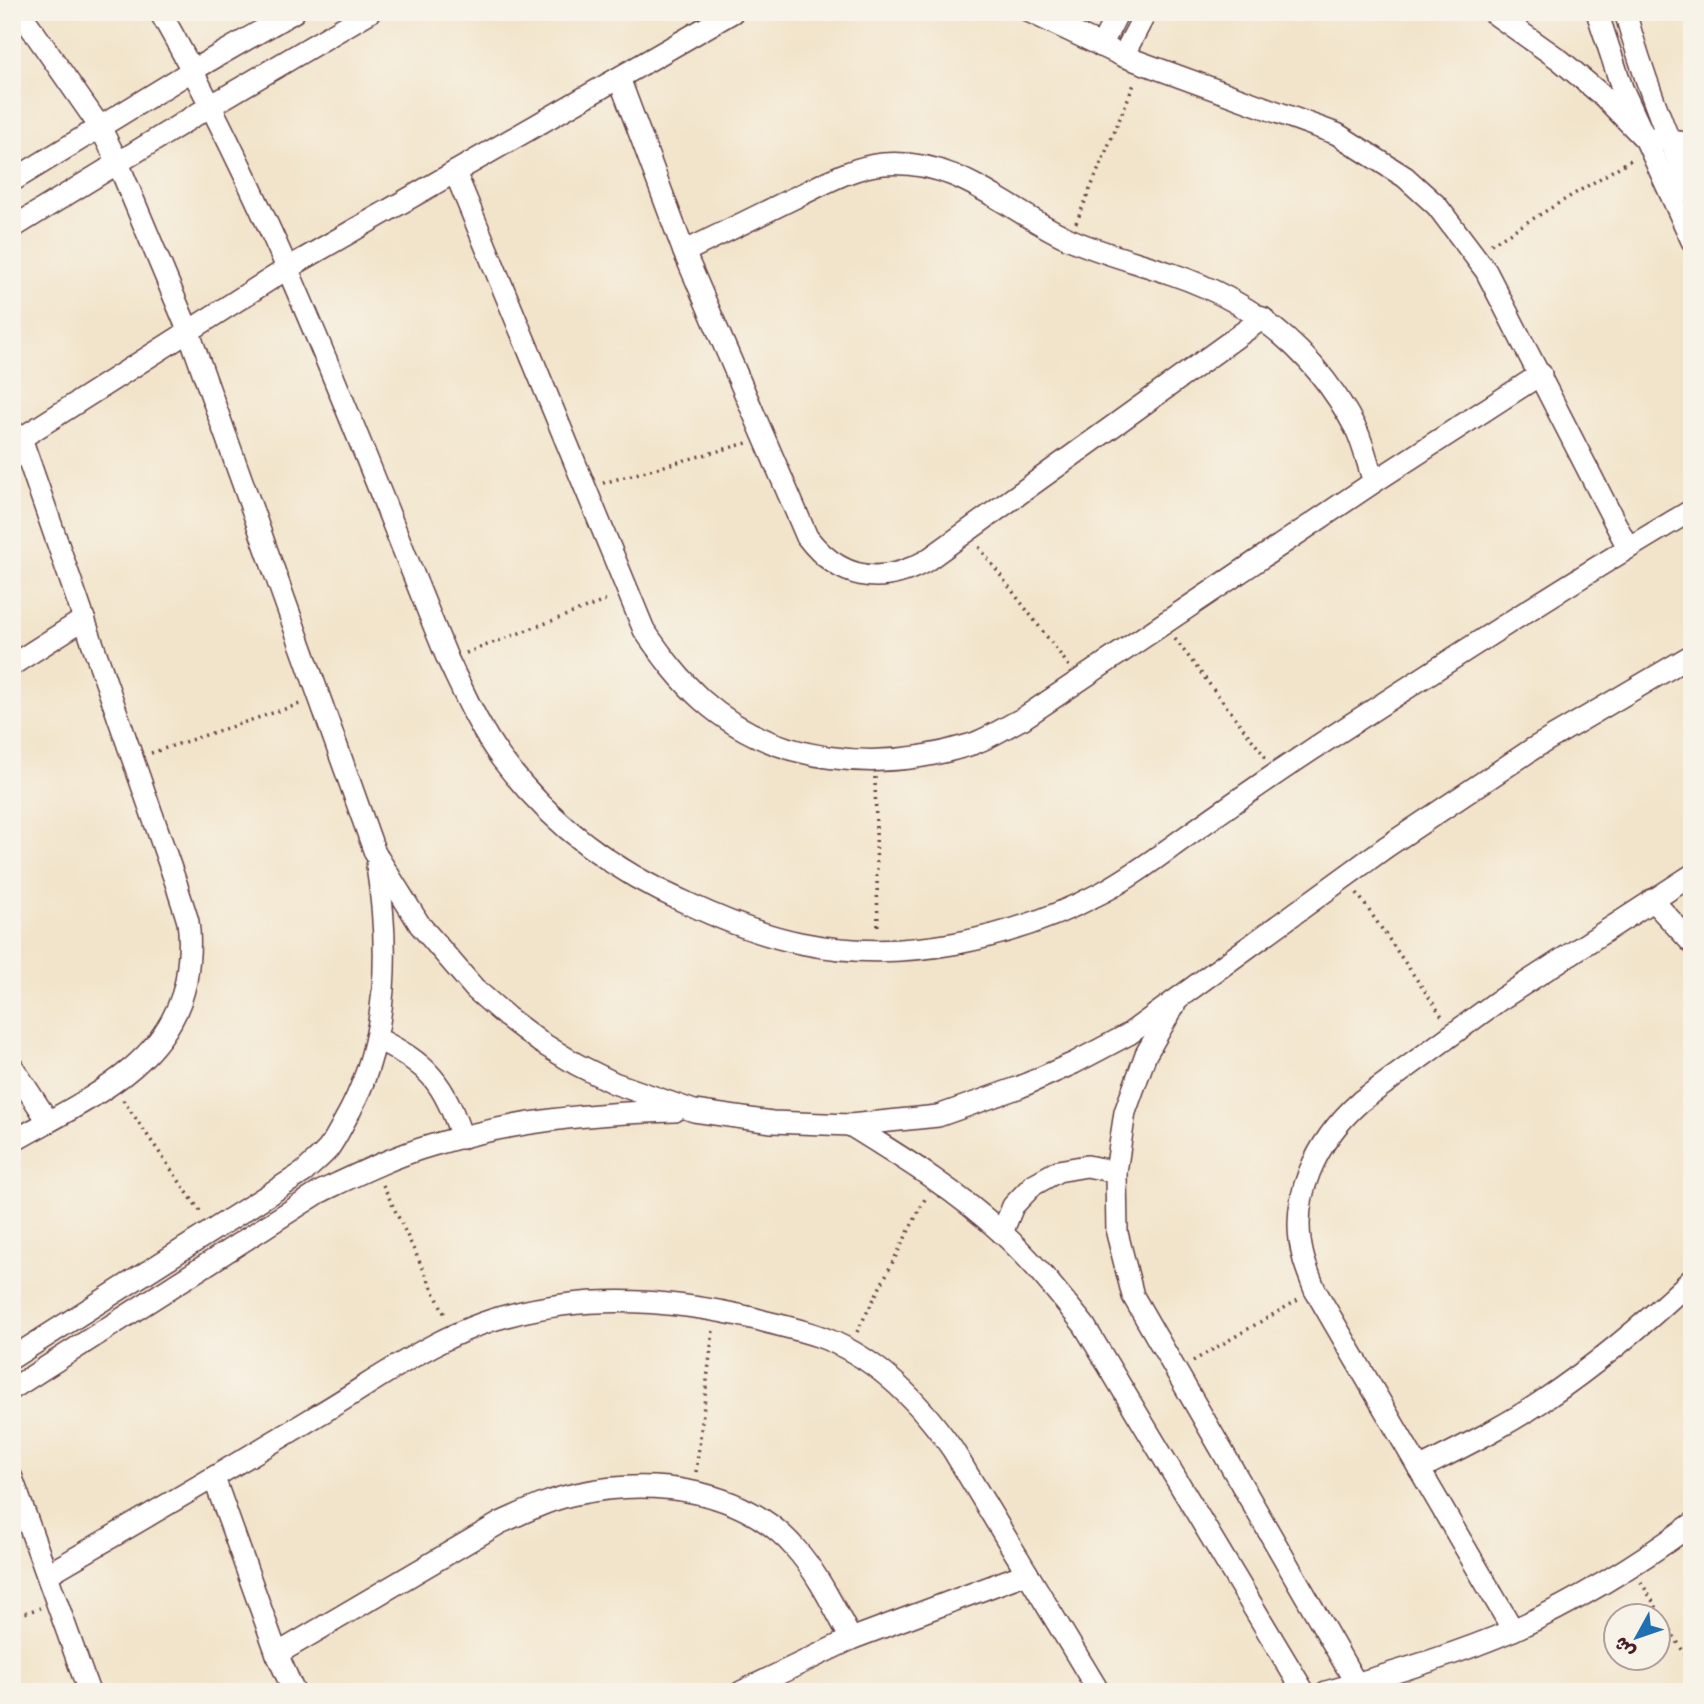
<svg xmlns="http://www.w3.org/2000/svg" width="1704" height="1704" font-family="Mali,'Playpen Sans Arabic',sans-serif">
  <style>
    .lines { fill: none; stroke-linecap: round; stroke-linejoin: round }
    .street-casing { stroke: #633d43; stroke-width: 24 }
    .path { stroke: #633d43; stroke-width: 3.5; stroke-dasharray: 2 5; stroke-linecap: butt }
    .street { stroke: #fff; stroke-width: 21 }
  </style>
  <rect width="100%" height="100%" fill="#f7f3e8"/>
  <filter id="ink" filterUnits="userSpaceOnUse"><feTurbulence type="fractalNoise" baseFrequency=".0143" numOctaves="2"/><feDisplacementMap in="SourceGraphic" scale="14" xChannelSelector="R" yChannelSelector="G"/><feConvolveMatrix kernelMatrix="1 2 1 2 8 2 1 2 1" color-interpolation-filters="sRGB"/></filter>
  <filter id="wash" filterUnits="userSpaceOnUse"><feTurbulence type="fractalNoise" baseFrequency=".00686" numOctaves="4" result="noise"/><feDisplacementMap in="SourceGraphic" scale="28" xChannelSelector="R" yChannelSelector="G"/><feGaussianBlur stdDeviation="1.57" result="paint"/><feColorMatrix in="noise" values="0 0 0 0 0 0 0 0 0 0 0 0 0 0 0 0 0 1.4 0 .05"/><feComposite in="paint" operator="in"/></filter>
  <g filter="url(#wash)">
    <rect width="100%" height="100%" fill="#f2e4ca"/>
  </g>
  <g filter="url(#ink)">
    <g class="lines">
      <!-- street casing -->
      <g class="street-casing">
        <g id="street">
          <polyline points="20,12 100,127 118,163 188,330 375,853 420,925 475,989 507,1017 540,1042 576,1064 614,1083 694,1111 772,1122 850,1125 938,1116 1020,1087 1074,1063 1129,1034 1386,847 1534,748 1692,655"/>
          <path d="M160 12C277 217 358 441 448 660 464 693 479 728 501 758 550 823 613 871 687 903 723 920 760 935 800 943 902 964 1012 940 1103 892 1131 877 1158 857 1184 838 1226 808 1269 778 1313 749 1438 668 1563 586 1692 510"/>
          <polyline points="1030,12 1123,56 1337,134 1405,177 1437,206 1486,271 1628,548"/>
          <polyline points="1492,12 1560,60 1604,97 1643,137 1692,144"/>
          <polyline points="1597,12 1622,88 1692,241"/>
          <path d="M1625 12C1643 75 1665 134 1692 193"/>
          <polyline points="1101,46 1118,12"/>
          <polyline points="1123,56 1146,12"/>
          <path d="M619 78 684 252 807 537C839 579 880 587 926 561L1263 318"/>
          <path d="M455 172 644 630C662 656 679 679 702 700 775 765 879 773 969 745 987 740 1005 727 1022 719L1374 482 1541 374"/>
          <polyline points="12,181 193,70 294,12"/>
          <polyline points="12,228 212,105 370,12"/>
          <path d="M684 252C721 234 758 216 794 198 822 185 851 167 883 164 958 158 1003 208 1067 238 1100 253 1137 262 1172 274 1255 302 1317 353 1357 431 1364 447 1368 465 1374 482"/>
          <polyline points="12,444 288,268 733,12"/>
          <polyline points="12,665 84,619"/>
          <polyline points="1652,900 1692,943"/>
          <polyline points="1174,1006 1146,1054 1125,1112 1116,1172 1117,1233 1133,1296 1361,1692"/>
          <path d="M376 1038C428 1064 444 1082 462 1138"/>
          <polyline points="12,1066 48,1121"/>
          <path d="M850 1125C903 1158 957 1191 1002 1233 1033 1261 1058 1293 1084 1325L1304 1692"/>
          <path d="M12 1142C81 1102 169 1067 186 981 189 962 191 941 188 922 185 910 180 898 177 886L21 438"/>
          <polyline points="1002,1233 1013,1206 1033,1185 1058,1171 1087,1166 1116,1172"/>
          <path d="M12 1358 304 1172C312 1164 321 1157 328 1149 334 1141 339 1131 344 1122 389 1045 390 950 377 866"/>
          <path d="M12 1389 320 1192C356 1175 394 1156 433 1145 513 1121 592 1113 675 1111"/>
          <path d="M1419 1469C1460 1448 1502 1428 1541 1402 1596 1365 1645 1324 1692 1279"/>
          <polyline points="12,1478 89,1692"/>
          <polyline points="214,1478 277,1654 294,1692"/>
          <path d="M48 1574C139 1521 229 1469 318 1415 379 1379 440 1332 510 1315 590 1294 677 1300 756 1319 777 1325 798 1329 818 1336 876 1356 919 1401 953 1450L1099 1692"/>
          <path d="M1513 1630 1315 1290C1311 1280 1307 1270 1304 1260 1287 1199 1316 1141 1361 1101L1498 1001 1692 875"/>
          <path d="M277 1654 500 1523C525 1512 550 1499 576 1494 650 1478 742 1487 795 1548 819 1575 834 1608 851 1639"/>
          <polyline points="741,1692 851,1639 1027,1573"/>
          <path d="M1326 1692C1389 1675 1453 1656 1513 1630 1576 1602 1636 1565 1692 1524"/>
        </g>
      </g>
      <!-- path -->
      <g class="path">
        <polyline points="1076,223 1135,82"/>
        <polyline points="1491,244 1634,158"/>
        <polyline points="603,483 747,443"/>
        <polyline points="979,547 1069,666"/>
        <polyline points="1175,639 1266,758"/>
        <polyline points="466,653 610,599"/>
        <polyline points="151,753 303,703"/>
        <polyline points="875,777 878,930"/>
        <polyline points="1357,893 1444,1019"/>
        <polyline points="123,1100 202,1214"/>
        <polyline points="383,1185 446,1317"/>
        <polyline points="857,1332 927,1195"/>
        <polyline points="1193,1361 1298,1300"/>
        <polyline points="696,1472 713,1330"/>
        <polyline points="1641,1582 1692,1666"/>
        <polyline points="12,1617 40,1608"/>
      </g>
      <!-- street -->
      <use href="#street" class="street"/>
    </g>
  </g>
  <!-- margin -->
  <rect width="1704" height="1704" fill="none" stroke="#f7f3e8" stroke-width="42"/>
  <!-- north arrow -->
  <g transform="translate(1637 1637) rotate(230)"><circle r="33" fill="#f7f3e8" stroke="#b29e9c" stroke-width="2"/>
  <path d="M0-5L12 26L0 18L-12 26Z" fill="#1f6fb2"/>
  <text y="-10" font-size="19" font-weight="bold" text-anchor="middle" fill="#4a1f2b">ش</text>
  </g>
</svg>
